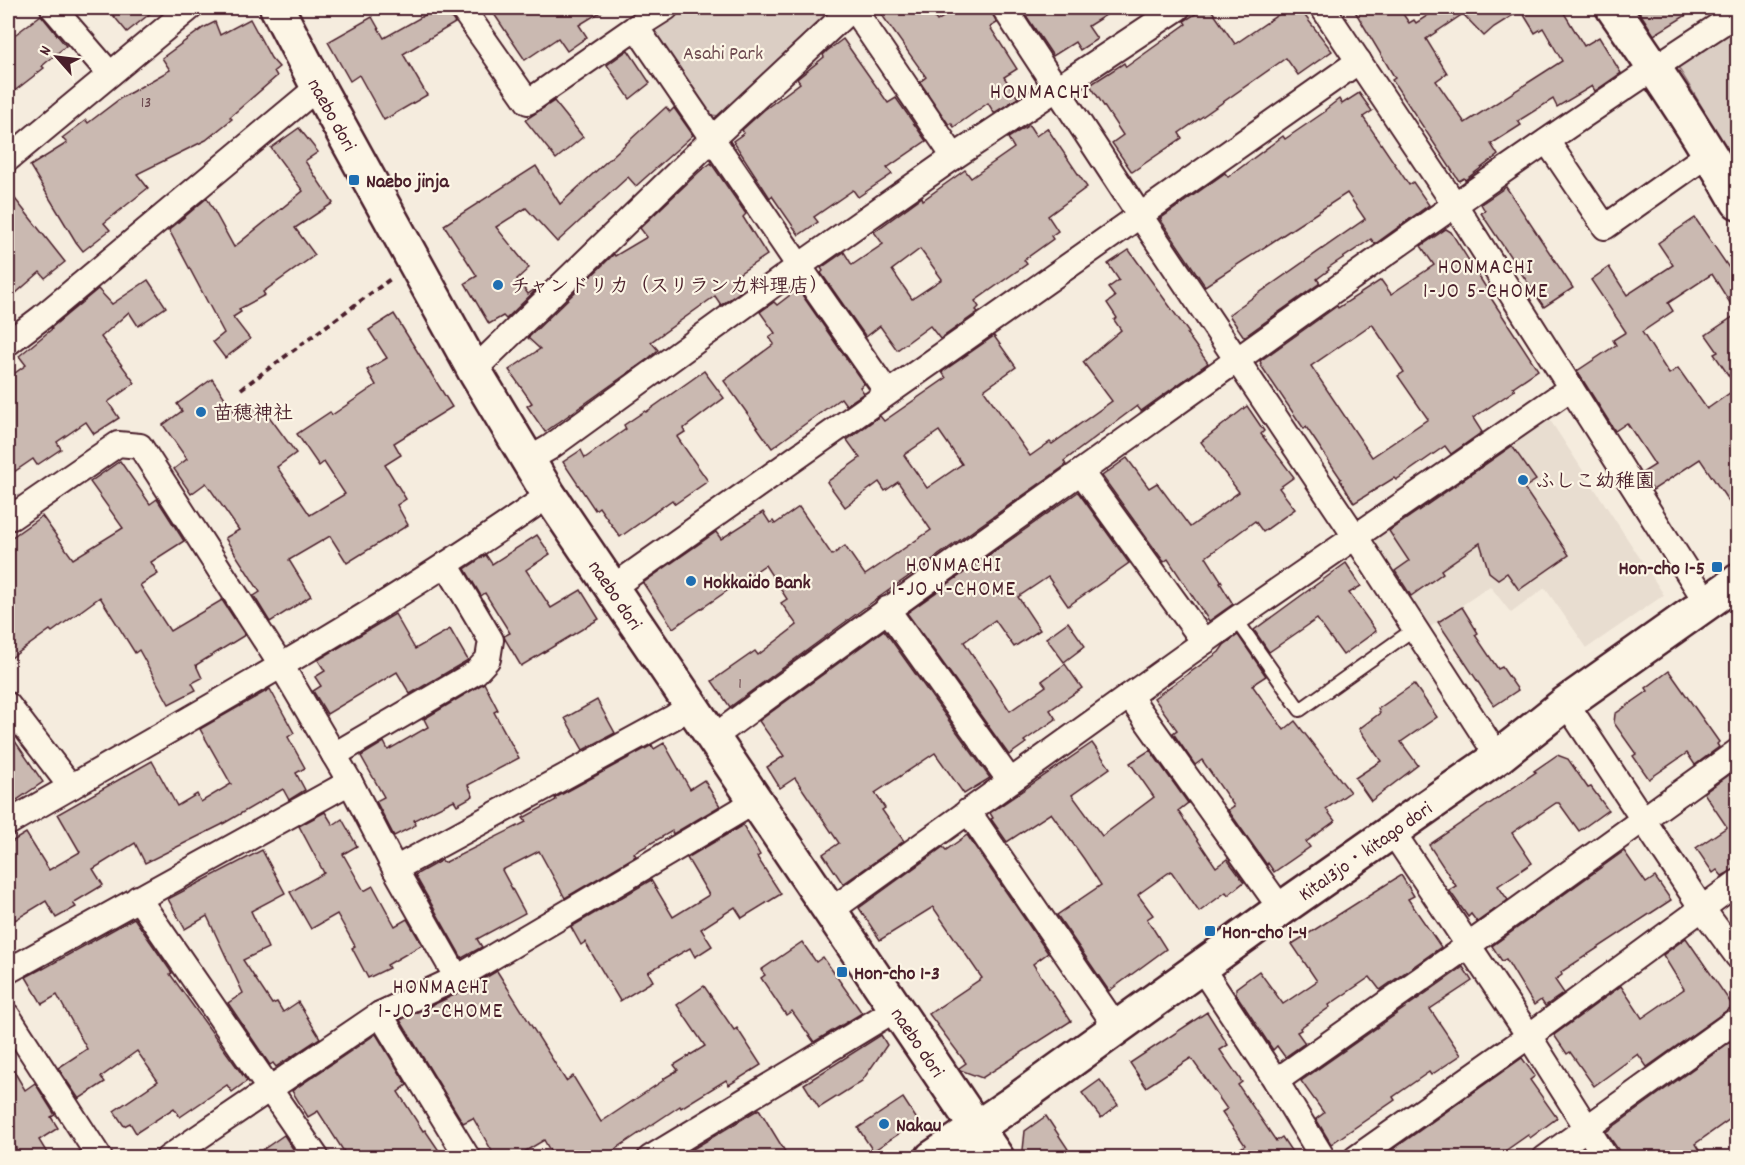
<svg xmlns="http://www.w3.org/2000/svg" width="1745" height="1165" font-family="Dekko,'Klee One',sans-serif">
  <style>
    .built { fill: #e8ddd0 }
    .green { fill: #dbcec4; stroke: #927678; stroke-width: 1.5 }
    .building { fill: #cab9b1; stroke: #4a1f2b; stroke-width: 1.5; fill-rule: evenodd }
    .lines { fill: none; stroke-linecap: round; stroke-linejoin: round }
    .lane-casing { stroke: #4a1f2b; stroke-width: 16 }
    .street-casing { stroke: #4a1f2b; stroke-width: 28 }
    .secondary-casing { stroke: #4a1f2b; stroke-width: 38 }
    .path { stroke: #4a1f2b; stroke-width: 4; stroke-dasharray: 6 4.5; stroke-linecap: butt }
    .lane { stroke: #fcf5e5; stroke-width: 12 }
    .street { stroke: #fcf5e5; stroke-width: 24 }
    .secondary { stroke: #fcf5e5; stroke-width: 33 }
    .poi-dot { fill: #1f6fb2; stroke: #fcf5e5; stroke-width: 2 }
    .labels { text-anchor: middle; stroke-width: 4.5; stroke-linejoin: round; paint-order: stroke }
    .number-label { font-size: 16px; fill: #6a464c }
    .park-label { font-size: 20px; fill: #6e4b51; stroke: #fcf5e5 }
    .street-label { font-size: 20px; fill: #4a1f2b; stroke: #fcf5e5 }
    .poi-label { font-size: 20px; font-weight: bold; fill: #4a1f2b; stroke: #fcf5e5; text-anchor: start }
    .neighbourhood-label { font-size: 21px; letter-spacing: 1.5px; fill: #4a1f2b; stroke: #fcf5e5 }
    .quarter-label { font-size: 22px; letter-spacing: 1.5px; fill: #4a1f2b; stroke: #fcf5e5 }
  </style>
  <rect width="100%" height="100%" fill="#f5ecde"/>
  <filter id="ink" filterUnits="userSpaceOnUse"><feTurbulence type="fractalNoise" baseFrequency=".0167" numOctaves="2"/><feDisplacementMap in="SourceGraphic" scale="12" xChannelSelector="R" yChannelSelector="G"/><feConvolveMatrix kernelMatrix="1 2 1 2 8 2 1 2 1" color-interpolation-filters="sRGB"/></filter>
  <g filter="url(#ink)">
    <!-- built -->
    <polygon class="built" points="1548,417 1664,595 1587,648 1545,588 1511,613 1490,586 1426,630 1366,543"/>
    <!-- green -->
    <g class="green">
      <polygon points="679,8 841,8 720,116 711,115 653,31 656,22"/>
      <polygon points="1737,23 1737,166 1678,67 1682,58"/>
    </g>
    <!-- building -->
    <g class="building">
      <polygon points="107,8 157,8 127,32"/>
      <polygon points="420,8 448,8 450,16 455,23 403,54 427,95 384,120 359,75 350,81 328,42 372,17 384,38 425,15"/>
      <polygon points="490,8 607,8 579,25 587,37 567,51 558,38 525,60"/>
      <polygon points="877,8 927,8 937,21 957,8 990,8 997,23 990,27 1017,69 1004,77 1018,98 994,113 988,103 954,127 951,123 949,125 920,82 926,77"/>
      <polygon points="1021,8 1117,8 1088,26 1097,39 1080,50 1075,42 1053,56"/>
      <polygon points="1205,8 1210,8 1235,44 1288,8 1299,8 1332,51 1298,75 1286,58 1179,133 1182,138 1132,172 1112,143 1123,135 1090,85 1124,63 1126,67 1186,24 1184,21"/>
      <path d="M1353 8H1399L1409 23 1414 20 1416 23 1439 8H1561L1584 46 1599 37 1621 73 1595 91 1592 86 1557 107 1553 99 1518 121 1521 125 1491 144 1498 155 1465 180 1464 178 1459 181 1392 80 1395 78ZM1521 10 1535 33 1543 28 1562 61 1465 123 1436 81 1447 73 1426 39 1463 14 1484 36 1494 27Z"/>
      <polygon points="1637,8 1698,8 1654,35"/>
      <polygon points="41,15 66,46 42,66 44,68 8,96 8,40"/>
      <polygon points="250,19 271,58 279,67 274,71 277,76 230,117 232,119 206,140 137,174 148,188 104,223 110,230 83,251 76,242 30,166 67,143 62,138 86,120 88,123 121,98 170,70 162,58 203,28 215,22 220,35"/>
      <polygon points="843,39 888,103 896,98 926,141 887,168 892,174 858,197 853,190 814,217 818,222 799,235 772,196 770,198 733,141 744,133 742,130 764,110 800,83 797,79 824,57 823,55 827,51"/>
      <polygon points="628,50 650,83 630,99 607,65"/>
      <polygon points="1359,93 1372,111 1363,117 1409,185 1413,182 1429,205 1375,244 1371,239 1328,268 1329,270 1317,279 1320,283 1244,337 1229,315 1232,312 1365,219 1347,193 1205,286 1160,219 1225,173 1228,177 1283,136 1285,139 1326,111 1325,110 1339,99 1342,104"/>
      <polygon points="554,101 583,137 556,159 525,120"/>
      <polygon points="666,107 670,112 674,108 693,135 636,186 628,177 557,242 526,208 496,227 529,268 517,279 528,294 542,284 506,319 503,316 489,324 465,283 477,276 444,225 536,166 560,204"/>
      <path d="M1029 125 1036 136 1047 128 1087 187 1048 216 1058 231 1051 236 1053 239 1024 260 1027 264 975 301 979 307 976 310 978 312 940 339 930 326 897 350 880 326 866 337 821 273 823 271 821 268 844 252 852 265 883 244 874 232 922 197 923 200 965 170 971 178 1014 148 1008 138ZM920 249 942 279 912 299 892 270Z"/>
      <polygon points="299,128 318,152 305,161 333,203 295,228 315,255 263,292 265,295 239,309 241,312 233,317 250,339 225,358 213,342 224,333 169,230 207,198 234,247 303,191 271,148"/>
      <polygon points="711,163 746,214 743,217 767,255 731,279 740,292 721,305 715,296 651,342 658,350 649,358 545,432 527,406 532,403 509,370 540,349 528,338 614,254 615,256 647,237 640,228 699,172"/>
      <polygon points="1506,187 1573,288 1544,307 1481,213 1485,211 1481,204"/>
      <polygon points="8,190 65,262 45,278 40,272 8,300"/>
      <polygon points="1695,218 1729,268 1737,263 1737,388 1714,354 1718,352 1706,335 1737,314 1712,274 1668,303 1673,311 1642,332 1669,374 1678,368 1707,409 1737,388 1737,514 1700,459 1653,490 1642,473 1655,465 1627,423 1615,431 1577,371 1616,345 1613,340 1626,332 1591,280 1609,267 1627,295 1673,265 1658,243"/>
      <path d="M1446 229 1451 232 1490 294 1489 295 1538 370 1513 387 1515 390 1473 418 1482 432 1451 454 1445 446 1396 480 1394 478 1354 503 1340 480 1341 479 1306 427 1304 429 1260 364 1261 363 1260 361 1337 306 1338 308 1381 280 1391 294 1434 265 1421 246ZM1372 324 1404 372 1398 376 1428 419 1372 457 1311 366Z"/>
      <path d="M1129 250 1189 333 1187 334 1208 363 1141 411 1137 406 1064 461 1066 465 878 598 730 707 712 681 755 651 758 655 797 625 781 603 787 599 765 565 673 628 643 583 716 532 721 539 763 512 770 523 773 521 775 524 799 507 832 555 845 546 865 575 931 530 898 482 885 491 879 482 845 507 827 482 860 458 847 440 880 416 884 421 946 378 942 372 994 336 1016 367 984 390 1030 456 1050 442 1052 444 1112 401 1083 362 1121 330 1114 320 1117 318 1107 303 1115 297 1108 288 1119 280 1108 264ZM939 431 962 464 927 488 904 455Z"/>
      <polygon points="148,280 166,307 138,326 129,312 101,337 135,383 108,402 119,418 94,434 86,422 57,442 61,449 37,465 33,459 8,476 8,378 26,365 19,356 52,329 51,328 98,289 112,304"/>
      <polygon points="798,289 864,384 860,387 864,393 846,405 841,398 772,448 724,381 774,344 769,337 775,333 760,312 774,302 777,305"/>
      <polygon points="394,314 452,407 394,443 401,455 385,465 406,499 397,505 408,525 347,563 330,536 289,560 311,596 270,622 254,596 260,592 225,538 239,530 206,483 191,494 174,469 187,459 163,425 182,411 177,404 212,379 240,420 260,404 296,453 277,467 310,515 345,494 324,462 319,466 297,434 330,412 332,415 376,385 367,370 387,358 369,330"/>
      <polygon points="704,371 724,398 683,429 685,432 677,437 708,481 675,504 672,500 620,537 599,507 595,510 563,462 581,450 585,458 626,429 624,425 645,411 646,412"/>
      <polygon points="1247,406 1264,431 1261,434 1294,477 1279,488 1295,509 1263,532 1255,521 1206,557 1222,582 1220,583 1233,604 1209,621 1168,559 1164,562 1102,476 1127,458 1149,488 1157,483 1190,527 1239,492 1201,442"/>
      <polygon points="1512,446 1536,480 1524,488 1569,555 1519,590 1507,573 1498,579 1489,572 1480,543 1441,570 1443,573 1411,596 1395,571 1409,561 1389,531"/>
      <polygon points="120,461 150,504 157,499 184,541 151,562 158,574 140,585 170,631 222,600 245,635 196,665 202,678 192,683 196,690 169,704 139,650 135,653 100,597 52,632 50,630 8,660 8,540 42,516 73,559 123,528 90,482"/>
      <polygon points="1078,492 1129,563 1068,606 1048,577 1018,597 1040,630 1014,647 995,620 964,642 1010,711 1046,686 1042,681 1065,664 1082,688 1050,710 1056,719 1024,741 1026,743 1009,755 907,613"/>
      <polygon points="537,535 550,554 526,570 551,608 581,590 599,619 521,666 505,639 504,636 510,633 485,593 481,596 465,569 486,555 492,564"/>
      <polygon points="1346,563 1361,586 1349,593 1376,631 1343,655 1317,619 1269,652 1254,630"/>
      <polygon points="1462,607 1478,633 1475,635 1498,669 1502,667 1518,690 1494,706 1438,622"/>
      <polygon points="395,614 415,649 450,629 468,660 410,694 397,672 327,714 313,691 321,686 315,677 325,671 318,660"/>
      <polygon points="1068,622 1085,646 1064,662 1046,638"/>
      <polygon points="884,630 990,778 964,794 935,753 875,793 885,808 882,810 904,841 843,884 823,854 839,843 795,778 780,788 767,767 784,756 759,721"/>
      <polygon points="1238,635 1266,676 1252,685 1284,730 1295,721 1350,792 1326,809 1335,821 1306,842 1310,847 1274,872 1268,863 1267,865 1228,810 1234,806 1202,760 1195,765 1173,733 1177,730 1154,698 1219,652 1224,645"/>
      <polygon points="1669,671 1719,742 1717,744 1719,747 1695,765 1687,753 1649,779 1633,756 1636,754 1614,723 1615,714 1648,691 1646,688"/>
      <polygon points="484,683 498,710 494,712 519,758 468,785 473,796 457,805 454,800 414,820 416,825 394,836 376,801 384,797 361,756 384,742 388,750 428,727 424,719"/>
      <polygon points="1414,684 1437,717 1401,742 1418,765 1371,801 1355,778 1381,761 1359,729 1380,713 1378,709"/>
      <polygon points="270,689 294,733 288,737 305,768 296,773 305,790 289,800 283,789 221,825 145,863 135,843 93,869 103,885 73,903 76,907 56,918 46,901 15,920 14,918 8,921 8,844 26,833 49,870 80,852 58,814 152,761 177,806 197,794 201,802 231,784 200,729"/>
      <polygon points="597,700 615,733 583,750 565,718"/>
      <polygon points="8,731 43,782 8,806"/>
      <polygon points="664,743 690,789 704,780 720,806 673,834 672,831 634,853 636,856 565,898 539,851 502,870 525,913 477,939 482,947 462,958 415,875 442,860 444,863 526,822 523,818 556,800 555,798 652,745 654,749"/>
      <polygon points="1092,743 1110,768 1072,795 1102,836 1154,797 1130,763 1150,750 1188,803 1178,811 1216,867 1227,859 1244,882 1228,895 1226,892 1199,912 1171,871 1140,893 1138,895 1153,915 1147,919 1166,949 1109,991 1057,915 1101,885 1084,859 1051,813 1007,842 991,819 993,818 990,813"/>
      <polygon points="1557,755 1568,759 1588,788 1591,787 1608,810 1579,831 1559,803 1556,803 1512,833 1532,863 1498,886 1508,900 1477,922 1471,914 1468,917 1449,890 1456,886 1429,845 1536,772 1534,771"/>
      <polygon points="1736,770 1737,773 1737,868 1722,876 1717,870 1713,873 1696,848 1727,827 1704,793"/>
      <polygon points="325,812 333,825 342,819 357,846 343,854 364,891 373,886 395,926 407,919 422,945 387,965 389,968 368,978 352,948 355,946 337,914 311,929 290,892 324,873 299,826"/>
      <polygon points="743,825 760,855 757,857 781,894 742,918 735,907 701,929 712,946 695,957 690,948 648,972 653,981 620,1001 585,942 581,945 571,927 651,880 673,917 709,895 687,858"/>
      <polygon points="967,835 1048,953 1033,964 1071,1021 982,1078 960,1070 959,1068 966,1063 929,1014 982,978 933,907 880,940 859,908 943,847 946,850"/>
      <polygon points="262,850 285,893 251,911 268,948 243,960 272,1004 277,1002 283,1012 298,1002 320,1038 276,1067 273,1063 270,1065 228,1003 243,993 207,916 185,929 168,899"/>
      <polygon points="1624,851 1646,883 1655,877 1671,900 1561,972 1562,975 1555,980 1564,993 1545,1006 1541,1000 1534,1005 1506,959 1502,961 1492,946"/>
      <polygon points="1401,875 1414,896 1408,899 1441,947 1380,990 1370,977 1329,1005 1330,1007 1300,1028 1301,1030 1297,1032 1305,1043 1285,1057 1277,1046 1273,1050 1236,994 1236,988 1259,971 1283,1004 1317,981 1292,944"/>
      <polygon points="134,918 172,973 170,974 247,1081 232,1092 227,1085 180,1117 174,1108 136,1133 130,1123 124,1126 114,1111 158,1081 137,1051 101,1077 105,1082 79,1099 58,1068 87,1049 57,995 42,1004 26,977 43,968 43,969"/>
      <polygon points="1686,938 1733,1006 1647,1067 1638,1054 1594,1086 1570,1052 1567,1054 1554,1035 1621,986 1642,1018 1684,989 1663,955"/>
      <polygon points="802,942 816,962 823,957 862,1013 814,1042 792,1011 786,1015 761,978 765,975 761,970"/>
      <polygon points="1463,967 1472,981 1430,1009 1461,1055 1431,1075 1429,1072 1393,1097 1395,1100 1331,1144 1316,1119 1324,1113 1301,1081"/>
      <polygon points="497,971 566,1081 573,1076 601,1122 664,1080 663,1079 678,1070 674,1065 705,1046 677,1005 704,986 734,1030 737,1028 761,1065 729,1085 726,1080 681,1108 680,1106 602,1158 554,1158 544,1140 514,1158 496,1158 473,1118 463,1123 400,1020 463,991"/>
      <polygon points="1207,1012 1228,1045 1220,1050 1242,1082 1238,1085 1276,1141 1282,1137 1296,1158 1226,1158 1245,1145 1222,1112 1227,1109 1191,1058 1146,1087 1130,1063"/>
      <polygon points="376,1034 407,1085 398,1092 423,1131 425,1130 444,1158 348,1158 318,1111 308,1117 292,1091"/>
      <polygon points="881,1035 887,1045 862,1081 819,1108 804,1084"/>
      <polygon points="1737,1037 1737,1114 1695,1144 1704,1158 1624,1158 1606,1132"/>
      <polygon points="1522,1058 1535,1076 1530,1080 1557,1118 1530,1138 1528,1135 1495,1158 1381,1158"/>
      <polygon points="8,1061 25,1090 35,1083 55,1115 51,1117 58,1128 39,1140 50,1158 22,1158 8,1135"/>
      <polygon points="1100,1080 1118,1105 1101,1118 1082,1093"/>
      <polygon points="903,1098 918,1121 873,1151 858,1128"/>
      <polygon points="759,1109 789,1158 678,1158"/>
      <polygon points="1046,1116 1068,1149 1055,1158 1028,1158 1023,1150 1025,1131"/>
      <polygon points="284,1135 299,1158 251,1158"/>
    </g>
    <g class="lines">
      <!-- lane casing -->
      <g class="lane-casing">
        <polyline id="lane" points="1236,619 1300,710 1414,629"/>
      </g>
      <!-- street casing -->
      <g class="street-casing">
        <g id="street">
          <polyline points="53,8 110,74"/>
          <polyline points="462,8 528,102 636,27 799,266 887,392"/>
          <polyline points="853,8 954,157"/>
          <polyline points="1004,8 1139,214 1355,536 1498,757"/>
          <polyline points="1323,8 1455,205 1707,603"/>
          <polyline points="636,27 666,8"/>
          <polyline points="1547,141 1605,227 1697,162 1711,155"/>
          <polyline points="8,159 190,8"/>
          <polyline points="8,343 41,318 318,87"/>
          <polyline points="474,370 713,138 852,8"/>
          <polyline points="528,460 549,448 799,266 954,157 1178,8"/>
          <polyline points="1081,472 1204,642"/>
          <polyline points="8,510 12,517 118,444 140,446 281,665 350,782 395,869 457,978"/>
          <polyline points="613,587 1359,61"/>
          <polyline points="887,609 1010,781"/>
          <polyline points="1129,696 1281,909"/>
          <polyline points="1566,703 1701,907 1738,957"/>
          <polyline points="8,705 71,787"/>
          <path d="M714 737C858 629 1006 526 1153 420 1346 282 1538 142 1738 13"/>
          <polyline points="334,755 476,672 488,659 491,640 446,564"/>
          <polyline points="968,811 1117,1028"/>
          <path d="M8 823C190 718 377 616 549 495"/>
          <polyline points="1392,831 1529,1036 1606,1158"/>
          <polyline points="395,869 674,717 692,704"/>
          <polyline points="138,898 317,1158"/>
          <polyline points="830,911 1236,619 1571,388"/>
          <polyline points="1201,967 1276,1081 1323,1158"/>
          <polyline points="8,971 350,782"/>
          <polyline points="380,1014 468,1158"/>
          <polyline points="8,1016 100,1158"/>
          <polyline points="1276,1081 1469,945 1738,751"/>
          <polyline points="168,1158 380,1014 457,978 739,811 755,799"/>
          <polyline points="650,1158 896,1009"/>
          <polyline points="1356,1158 1529,1036 1738,882"/>
          <polyline points="1545,1158 1738,1019"/>
        </g>
      </g>
      <!-- secondary casing -->
      <g class="secondary-casing">
        <g id="secondary">
          <path id="s1" d="M277 8 318 87 474 370 549 495 997 1158"/>
          <path d="M1613 8C1657 71 1700 135 1738 202"/>
          <path id="s2" d="M932 1158 1010 1105 1281 909 1498 757 1566 703 1738 581"/>
        </g>
      </g>
      <!-- path -->
      <polyline class="path" points="241,389 393,277"/>
      <!-- lane -->
      <use href="#lane" class="lane"/>
      <!-- street -->
      <use href="#street" class="street"/>
      <!-- secondary -->
      <use href="#secondary" class="secondary"/>
    </g>
  </g>
  <!-- markers -->
  <g class="poi-dot">
    <rect x="348" y="174" width="12" height="12" rx="3"/>
    <circle cx="498" cy="285" r="6"/>
    <circle cx="201" cy="412" r="6"/>
    <circle cx="1523" cy="480" r="6"/>
    <rect x="1711" y="561" width="12" height="12" rx="3"/>
    <circle cx="691" cy="581" r="6"/>
    <rect x="1204" y="925" width="12" height="12" rx="3"/>
    <rect x="836" y="966" width="12" height="12" rx="3"/>
    <circle cx="884" cy="1124" r="6"/>
  </g>
  <g class="labels">
    <!-- number labels -->
    <g class="number-label">
      <text x="146" y="107">13</text>
      <text x="740" y="688">1</text>
    </g>
    <!-- park labels -->
    <g class="park-label">
      <text x="723" y="59">Asahi Park</text>
    </g>
    <!-- street labels -->
    <g class="street-label">
      <text dy="7" stroke="none"><textPath href="#s1" startOffset="120">naebo dori</textPath></text>
      <text dy="7" stroke="none"><textPath href="#s1" startOffset="678">naebo dori</textPath></text>
      <text dy="7" stroke="none"><textPath href="#s2" startOffset="531">Kita13jo・kitago dori</textPath></text>
      <text dy="7" stroke="none"><textPath href="#s1" startOffset="1218">naebo dori</textPath></text>
    </g>
    <!-- poi labels -->
    <g class="poi-label">
      <text x="366" y="187">Naebo jinja</text>
      <text x="510" y="292">チャンドリカ（スリランカ料理店）</text>
      <text x="213" y="419">苗穂神社</text>
      <text x="1535" y="487">ふしこ幼稚園</text>
      <text x="1705" y="574" text-anchor="end">Hon-cho 1-5</text>
      <text x="703" y="588">Hokkaido Bank</text>
      <text x="1222" y="938">Hon-cho 1-4</text>
      <text x="854" y="979">Hon-cho 1-3</text>
      <text x="896" y="1131">Nakau</text>
    </g>
    <!-- neighbourhood labels -->
    <g class="neighbourhood-label">
      <text x="1486" y="273">HONMACHI<tspan x="1486" dy="24">1-JO 5-CHOME</tspan></text>
      <text x="954" y="571">HONMACHI<tspan x="954" dy="24">1-JO 4-CHOME</tspan></text>
      <text x="441" y="993">HONMACHI<tspan x="441" dy="24">1-JO 3-CHOME</tspan></text>
    </g>
    <!-- quarter labels -->
    <g class="quarter-label">
      <text x="1040" y="98">HONMACHI</text>
    </g>
  </g>
  <!-- margin -->
  <rect width="1745" height="1165" fill="none" stroke="#fcf5e5" stroke-width="30"/>
  <rect x="15" y="15" width="1715" height="1135" fill="none" stroke="#4a1f2b" stroke-width="2" filter="url(#ink)"/>
  <!-- north arrow -->
  <g transform="translate(57 57) rotate(298)" stroke="#fcf5e5" stroke-width="4.5" paint-order="stroke">
  <path d="M0-4.5L10 22L0 15L-10 22Z" fill="#4a1f2b"/>
  <text y="-9" font-size="16" font-weight="bold" text-anchor="middle" fill="#4a1f2b">N</text>
  </g>
</svg>
